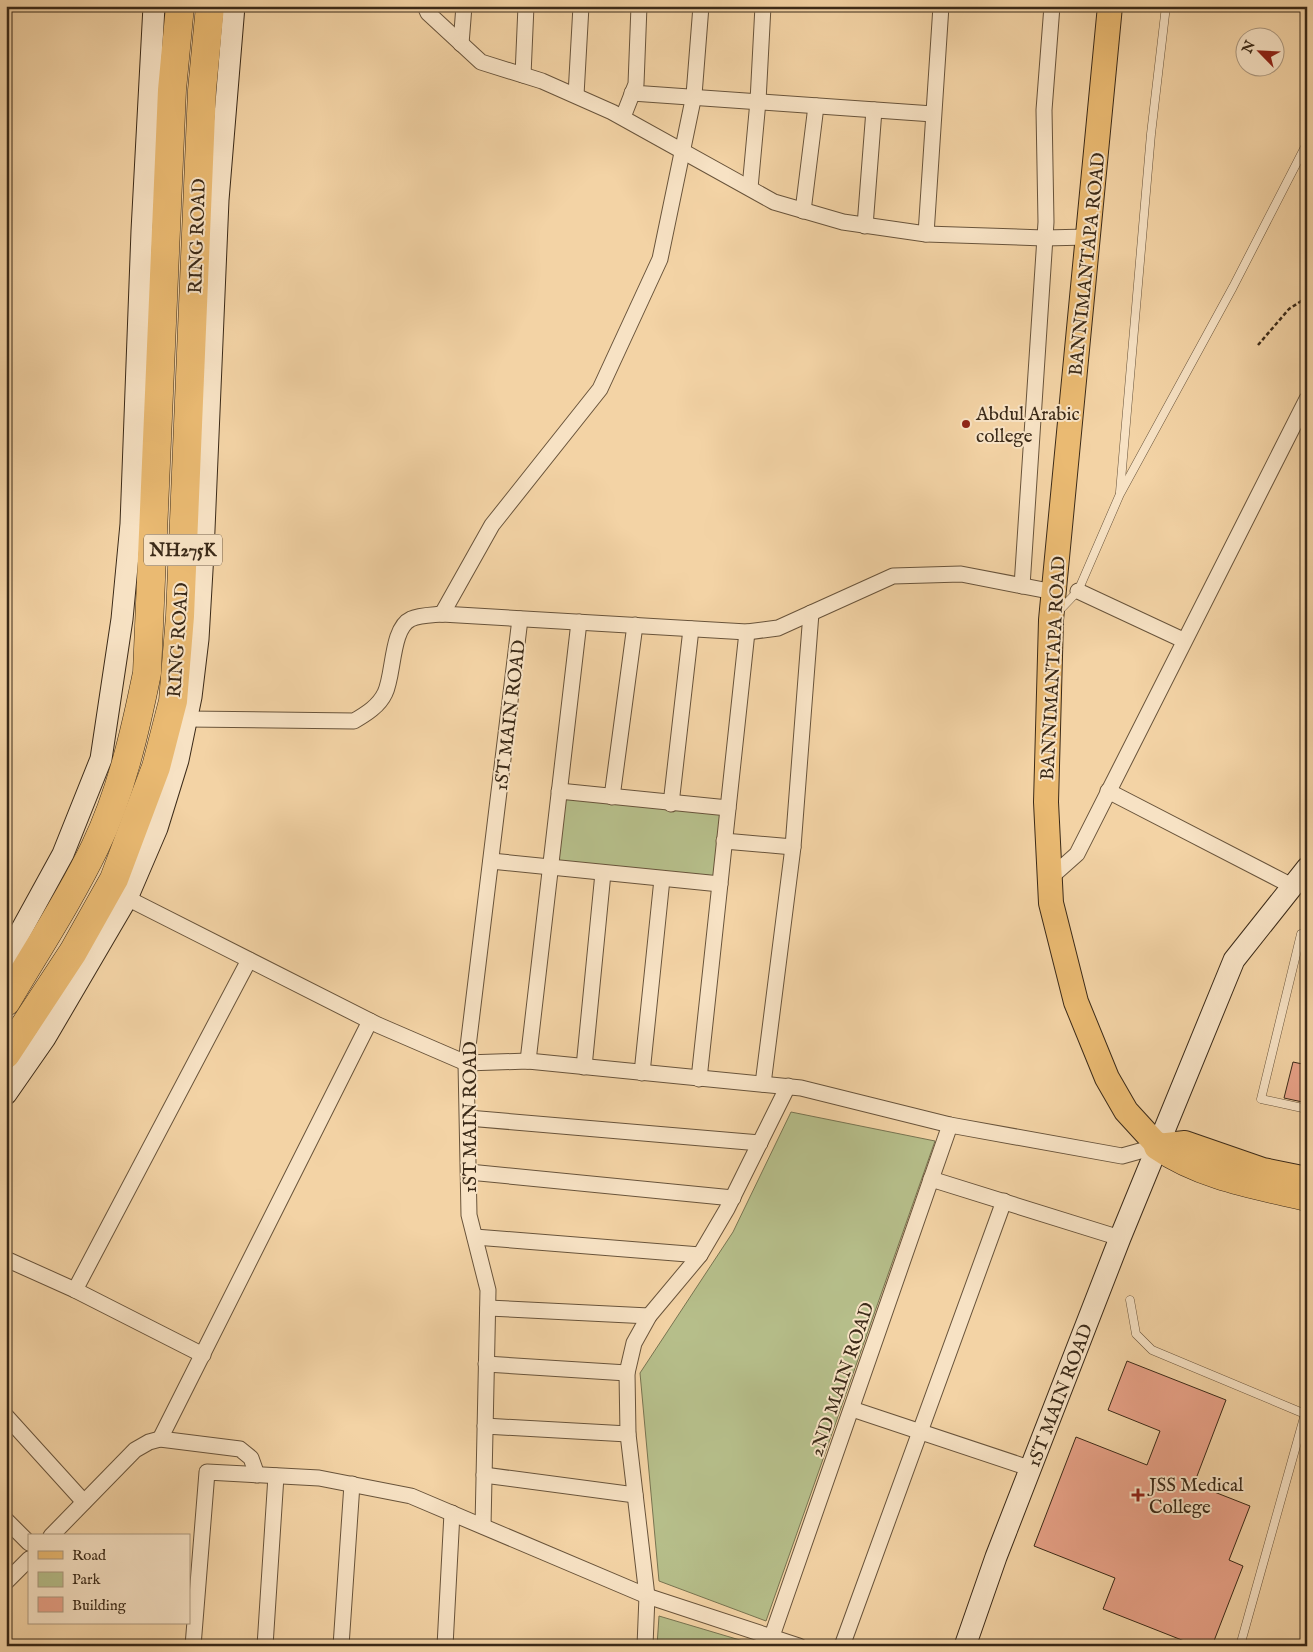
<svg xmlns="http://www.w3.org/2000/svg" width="1313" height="1652" font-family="'IM FELL English',serif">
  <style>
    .green { fill: #b6be8a; stroke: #787451 }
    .building { fill: #e8a288; stroke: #3b2a18 }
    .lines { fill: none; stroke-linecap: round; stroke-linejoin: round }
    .lane-casing { stroke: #69543b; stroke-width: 9 }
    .street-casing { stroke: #69543b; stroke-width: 17 }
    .secondary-casing { stroke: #3b2a18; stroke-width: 23 }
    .primary-casing { stroke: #3b2a18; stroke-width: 26 }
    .highway-casing { stroke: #3b2a18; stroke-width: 29 }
    .path { stroke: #3b2a18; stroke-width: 2.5; stroke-dasharray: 4 2.5; stroke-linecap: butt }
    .lane { stroke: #f7e2c4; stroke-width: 8 }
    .street { stroke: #f7e2c4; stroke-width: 15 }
    .secondary { stroke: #f7e2c4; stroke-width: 21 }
    .primary { stroke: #eaba72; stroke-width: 24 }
    .highway { stroke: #eaba72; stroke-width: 28 }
    .poi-dot { fill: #8f2418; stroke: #f7e2c4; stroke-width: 2 }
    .labels { text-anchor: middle; stroke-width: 4; stroke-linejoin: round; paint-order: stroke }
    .shield { fill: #f7e2c4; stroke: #73614c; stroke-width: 1 }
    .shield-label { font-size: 18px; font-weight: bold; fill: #3b2a18 }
    .street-label { font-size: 19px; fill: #3b2a18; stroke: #f7e2c4 }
    .poi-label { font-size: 19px; fill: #3b2a18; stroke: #f7e2c4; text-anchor: start }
  </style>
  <rect width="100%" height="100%" fill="#f3d3a5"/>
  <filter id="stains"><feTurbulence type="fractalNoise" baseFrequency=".004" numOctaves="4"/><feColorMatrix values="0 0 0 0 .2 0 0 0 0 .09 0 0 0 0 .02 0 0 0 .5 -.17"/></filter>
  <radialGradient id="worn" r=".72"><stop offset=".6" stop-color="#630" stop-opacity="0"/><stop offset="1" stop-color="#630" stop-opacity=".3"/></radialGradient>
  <!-- green -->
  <g class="green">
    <polygon points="564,798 722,813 715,876 558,861"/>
    <polygon points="791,1112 935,1141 766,1621 659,1581 640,1373 733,1232"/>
    <polygon points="659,1616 760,1646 657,1646"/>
  </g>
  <!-- building -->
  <g class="building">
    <polygon points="1293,1062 1307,1065 1307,1103 1284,1098"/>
    <polygon points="1127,1361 1226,1400 1194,1484 1250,1506 1229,1560 1243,1566 1212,1646 1197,1646 1103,1609 1115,1578 1034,1546 1076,1437 1147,1465 1160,1431 1108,1410"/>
  </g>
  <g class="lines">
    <!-- lane casing -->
    <g class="lane-casing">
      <g id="lane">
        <polyline points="1120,492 1151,134 1166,6"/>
        <polyline points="1057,613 1078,591 1120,494 1233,287 1307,143"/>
        <polyline points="1307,935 1301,934 1261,1099 1307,1109"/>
        <polyline points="1130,1300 1136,1334 1152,1350 1305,1414"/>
        <polyline points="1240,1646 1305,1414 1307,1415"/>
      </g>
    </g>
    <!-- street casing -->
    <g class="street-casing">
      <g id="street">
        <polyline points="425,6 428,13 481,62 542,81 612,112 774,202 843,222 926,234 1044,238 1088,237"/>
        <polyline points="461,44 464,6"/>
        <polyline points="523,75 526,6"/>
        <polyline points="632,93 933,114"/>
        <polyline points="576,95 581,6"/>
        <polyline points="623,117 636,84 639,6"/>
        <polyline points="750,188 758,101 763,6"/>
        <polyline points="803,211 816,106"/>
        <polyline points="865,226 874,110"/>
        <polyline points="926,234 941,6"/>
        <polyline points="1022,586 1046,222 1044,110 1052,6"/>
        <polyline points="1078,591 1183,640"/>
        <polyline points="442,614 492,525 600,389 660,259 694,95 701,6"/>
        <path d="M187 719 354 721C366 714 379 706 385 693 394 675 391 628 411 619 419 615 433 615 442 614L747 632 778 628 893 576 961 574 1054 592"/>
        <polyline points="559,791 728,808"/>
        <polyline points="1108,791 1294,887"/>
        <polyline points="612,797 635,625"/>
        <polyline points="671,804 691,629"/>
        <polyline points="724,841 793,847"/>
        <polyline points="491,861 720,884"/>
        <polyline points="1050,878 1077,854 1307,399"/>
        <polyline points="119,894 378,1025 466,1063 528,1061 801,1088 950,1125 1122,1156 1158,1146"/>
        <polyline points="528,1061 579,622"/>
        <polyline points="584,1067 603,873"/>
        <polyline points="642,1073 662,879"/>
        <polyline points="699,1079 747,632"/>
        <polyline points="763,1084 793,847 811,613"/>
        <polyline points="468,1118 760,1143"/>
        <polyline points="469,1172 733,1198"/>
        <polyline points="931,1179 1120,1238"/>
        <polyline points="475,1237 700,1255"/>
        <polyline points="6,1259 75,1290 203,1355"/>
        <polyline points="75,1290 249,960"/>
        <polyline points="488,1308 649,1316"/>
        <polyline points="486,1364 627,1373"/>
        <polyline points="852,1409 1032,1469"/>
        <polyline points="6,1416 84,1502"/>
        <polyline points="485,1426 628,1434"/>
        <polyline points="160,1439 370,1021"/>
        <polyline points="484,1475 635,1495"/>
        <polyline points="6,1520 29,1543"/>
        <polyline points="483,1526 488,1290 469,1215 466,1063 520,619"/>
        <polyline points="51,1536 135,1450 149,1442 160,1439 240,1449 251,1458 257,1475"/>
        <polyline points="6,1582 29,1559"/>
        <polyline points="772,1644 772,1636 950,1125"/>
        <polyline points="193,1646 207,1472 319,1478 411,1496 647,1596 799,1646"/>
        <polyline points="265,1646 276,1476"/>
        <polyline points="341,1646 352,1484"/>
        <polyline points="445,1646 452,1513"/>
        <polyline points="645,1646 647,1596 628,1434 627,1373 634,1343 649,1316 700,1255 727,1209 788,1086"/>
        <polyline points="842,1646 1004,1201"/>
      </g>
    </g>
    <!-- secondary casing -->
    <g class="secondary-casing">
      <g id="secondary">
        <polyline points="6,958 63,854 101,759 122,619 131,524 142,231 154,6"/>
        <polyline points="6,1094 45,1038 127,898 157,828 178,760 191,697 198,639 203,553 218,200 234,6"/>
        <polyline points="965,1646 996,1557 1120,1238 1234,960 1307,868"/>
      </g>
    </g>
    <!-- primary casing -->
    <g class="primary-casing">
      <polyline id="primary" points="1110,6 1051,620 1046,802 1051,903 1076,1002 1107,1078 1126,1111 1158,1146 1185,1143 1263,1170 1307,1179"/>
    </g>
    <!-- highway casing -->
    <g class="highway-casing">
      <g id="highway">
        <path d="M6 1002C36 951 69 901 95 847 121 793 135 732 147 673L172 90 180 6"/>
        <polyline points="6,1054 73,952 114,879 156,767 173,701 180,616 202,90 210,6"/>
        <path d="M1158 1146C1201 1176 1256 1185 1307 1197"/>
      </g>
    </g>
    <!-- path -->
    <polyline class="path" points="1258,345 1289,309 1303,300 1307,301"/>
    <!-- lane -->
    <use href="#lane" class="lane"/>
    <!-- street -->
    <use href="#street" class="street"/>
    <!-- secondary -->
    <use href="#secondary" class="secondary"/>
    <!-- primary -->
    <use href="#primary" class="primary"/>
    <!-- highway -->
    <use href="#highway" class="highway"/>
  </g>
  <!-- markers -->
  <g class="poi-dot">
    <circle cx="966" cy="424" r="5"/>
    <path d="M1135.5 1487.5h5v5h5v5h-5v5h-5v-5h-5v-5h5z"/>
  </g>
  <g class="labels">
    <!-- shield labels -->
    <rect class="shield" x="144" y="534.5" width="78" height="31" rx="4"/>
    <g class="shield-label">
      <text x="183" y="556">NH275K</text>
    </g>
    <!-- street labels -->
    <g class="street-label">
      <text transform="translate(196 236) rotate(-88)" y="7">RING ROAD</text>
      <text transform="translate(1086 264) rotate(-84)" y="7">BANNIMANTAPA ROAD</text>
      <text transform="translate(177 640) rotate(-86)" y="7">RING ROAD</text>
      <text transform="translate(1052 668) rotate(-87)" y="7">BANNIMANTAPA ROAD</text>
      <text transform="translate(509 715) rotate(-83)" y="7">1ST MAIN ROAD</text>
      <text transform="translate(469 1117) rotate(-90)" y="7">1ST MAIN ROAD</text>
      <text transform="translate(841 1379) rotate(-71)" y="7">2ND MAIN ROAD</text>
      <text transform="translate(1059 1395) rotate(-69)" y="7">1ST MAIN ROAD</text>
    </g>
    <!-- poi labels -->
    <g class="poi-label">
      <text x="976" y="420">Abdul Arabic<tspan x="976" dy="22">college</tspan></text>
      <text x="1149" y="1491">JSS Medical<tspan x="1149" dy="22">College</tspan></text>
    </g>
  </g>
  <!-- margin -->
  <rect width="1313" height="1652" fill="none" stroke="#f3d3a5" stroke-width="25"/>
  <rect x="8" y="8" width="1298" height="1637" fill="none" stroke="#3b2a18" stroke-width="2.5"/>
  <rect x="12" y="12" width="1288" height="1627" fill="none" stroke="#3b2a18"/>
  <!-- legend -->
  <rect x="28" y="1534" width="162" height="90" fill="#f7e2c4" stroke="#ac987f"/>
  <rect x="38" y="1551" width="25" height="8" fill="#eaba72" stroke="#ac987f"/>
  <text x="72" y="1560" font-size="15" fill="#3b2a18">Road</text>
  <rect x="38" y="1572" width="25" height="15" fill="#b6be8a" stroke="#ac987f"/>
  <text x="72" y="1584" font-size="15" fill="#3b2a18">Park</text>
  <rect x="38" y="1597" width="25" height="15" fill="#e8a288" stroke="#ac987f"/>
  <text x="72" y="1610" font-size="15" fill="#3b2a18">Building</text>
  <!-- north arrow -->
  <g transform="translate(1260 52) rotate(294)"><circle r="24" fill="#f7e2c4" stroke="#ac987f"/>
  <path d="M0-4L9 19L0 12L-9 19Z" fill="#8f2418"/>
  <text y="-8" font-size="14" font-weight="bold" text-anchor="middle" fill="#3b2a18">N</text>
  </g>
  <rect width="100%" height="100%" filter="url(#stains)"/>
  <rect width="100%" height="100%" fill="url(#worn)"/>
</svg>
